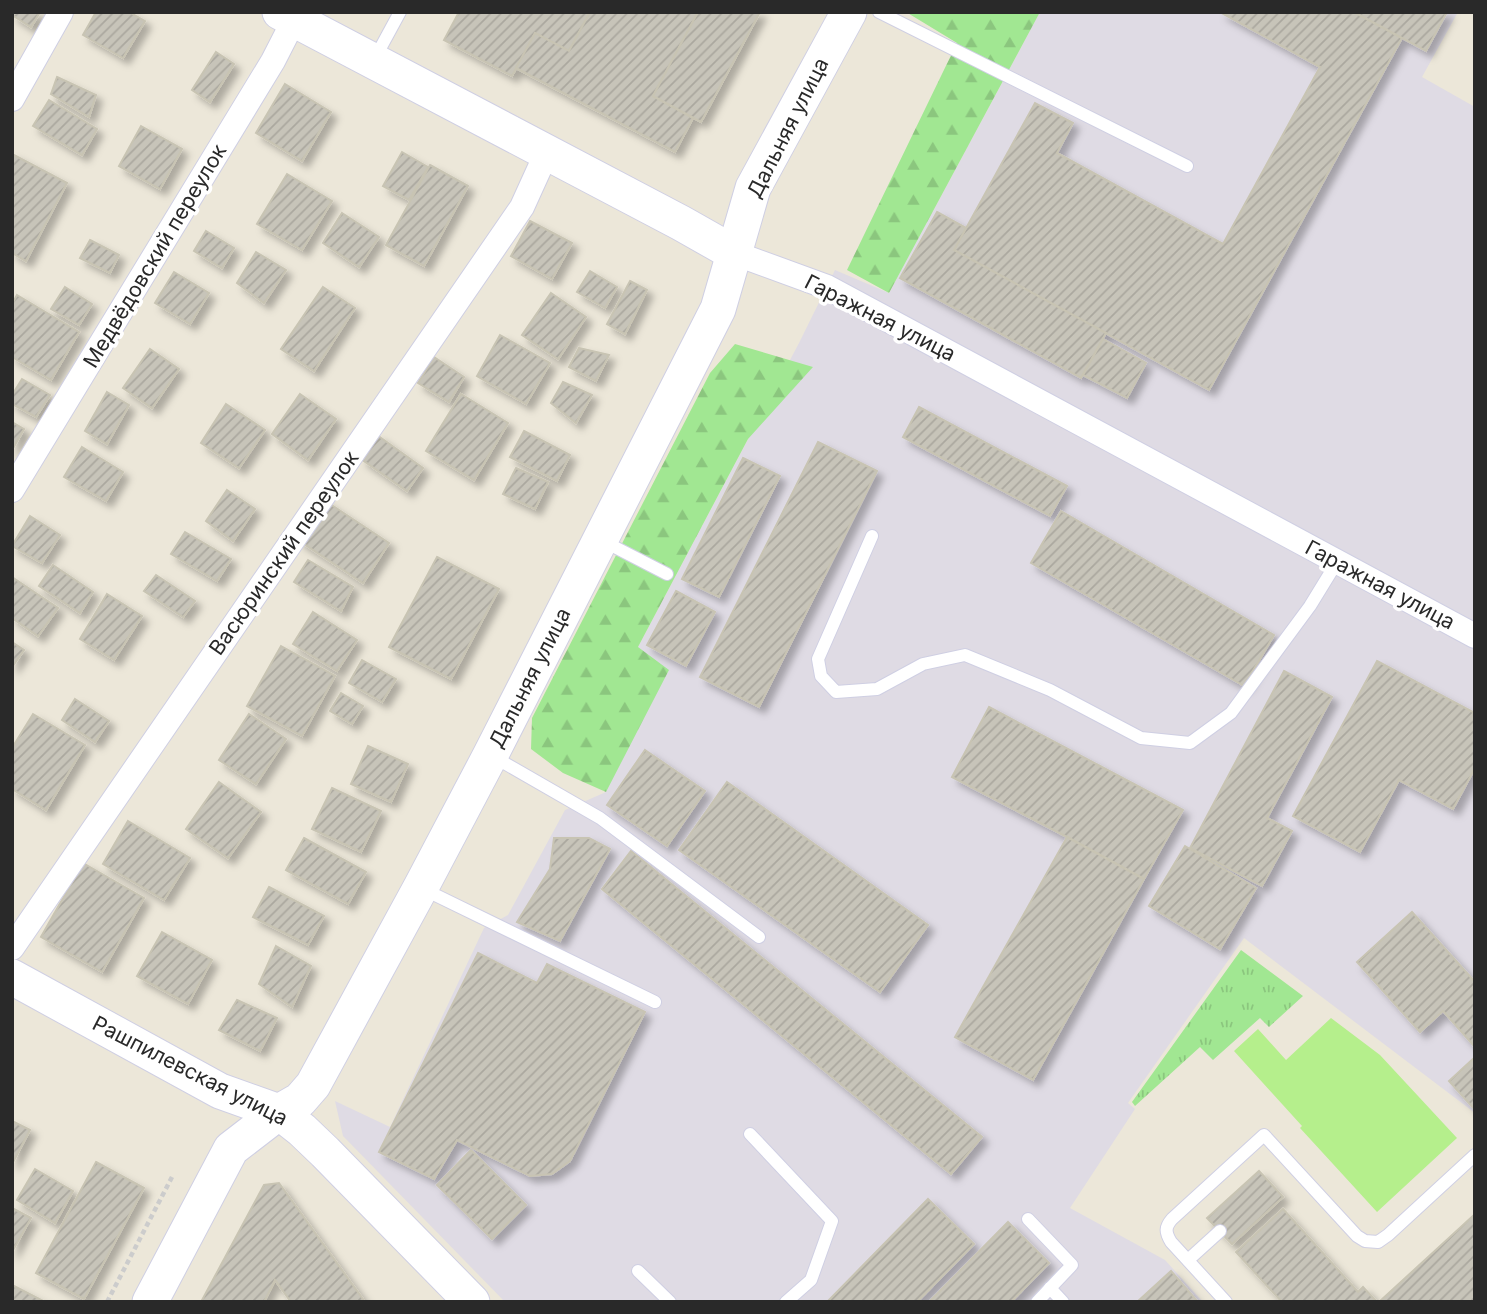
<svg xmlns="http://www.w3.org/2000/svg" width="1487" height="1314" font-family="Inter,sans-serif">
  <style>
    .industrial { fill: #dfdbe4 }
    .grass { fill: url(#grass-tufts) }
    .forest { fill: url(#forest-firs) }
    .pitch { fill: #b5ef8c }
    .building { fill: url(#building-hatch); stroke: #c8c4b3; stroke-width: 2; filter: url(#shadow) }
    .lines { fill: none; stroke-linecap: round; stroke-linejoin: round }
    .lane-casing { stroke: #cfcfe3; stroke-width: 14 }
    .street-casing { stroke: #cfcfe3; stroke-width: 26 }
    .secondary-casing { stroke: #cfcfe3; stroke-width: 37 }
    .path { stroke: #ccc; stroke-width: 4.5; stroke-dasharray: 5 3.5; stroke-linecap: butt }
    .lane { stroke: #fff; stroke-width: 12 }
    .street { stroke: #fff; stroke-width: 24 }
    .secondary { stroke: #fff; stroke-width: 35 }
    .labels { text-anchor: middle; stroke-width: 7; stroke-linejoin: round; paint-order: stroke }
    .street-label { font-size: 21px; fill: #292929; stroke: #fff }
  </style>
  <defs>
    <pattern id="grass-tufts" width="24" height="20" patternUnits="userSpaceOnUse" patternTransform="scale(1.75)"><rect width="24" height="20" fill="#a1e792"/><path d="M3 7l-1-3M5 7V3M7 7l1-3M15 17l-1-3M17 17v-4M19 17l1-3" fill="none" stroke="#8bc67e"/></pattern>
    <pattern id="forest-firs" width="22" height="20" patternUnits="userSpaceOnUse" patternTransform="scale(1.75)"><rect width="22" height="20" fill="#a1e792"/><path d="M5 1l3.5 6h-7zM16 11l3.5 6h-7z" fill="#8bc67e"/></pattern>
    <pattern id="building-hatch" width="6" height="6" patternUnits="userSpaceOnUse" patternTransform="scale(1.75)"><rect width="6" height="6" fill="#c7c4b9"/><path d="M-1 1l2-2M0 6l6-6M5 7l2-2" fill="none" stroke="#aba89f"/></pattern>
    <filter id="shadow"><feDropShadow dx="6" dy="6" stdDeviation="3.5" flood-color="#0004"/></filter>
  </defs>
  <rect width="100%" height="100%" fill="#ece7d9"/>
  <!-- industrial -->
  <polygon class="industrial" points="1040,12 1458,12 1422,77 1475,107 1475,1113 1244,938 1128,1103 1135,1109 1070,1208 1165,1260 1203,1302 505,1302 343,1136 335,1101 390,1127 484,928 508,915 565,810 606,792 638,647 799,343 835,270 889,293"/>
  <!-- grass -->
  <polygon class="grass" points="1241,950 1303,996 1269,1027 1260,1018 1213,1060 1200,1047 1135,1106 1132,1102"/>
  <!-- forest -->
  <g class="forest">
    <polygon points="906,12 1040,12 889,293 847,270 957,43"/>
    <polygon points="735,344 813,367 748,439 638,647 669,670 606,792 563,773 531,749 532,718 710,373"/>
  </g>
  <!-- pitch -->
  <polygon class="pitch" points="1331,1018 1380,1055 1457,1138 1377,1212 1300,1128 1302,1126 1234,1051 1258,1029 1286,1060"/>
  <!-- building -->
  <g class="building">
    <polygon points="12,12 40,12 31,27 12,15"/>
    <polygon points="96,12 129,12 145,21 123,58 83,35"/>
    <polygon points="459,12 590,12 569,51 535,33 512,76 444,40"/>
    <polygon points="590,12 698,12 653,96 693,118 675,152 516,68 535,33 569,51"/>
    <polygon points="698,12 760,12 701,122 653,96"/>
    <polygon points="1220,12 1354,12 1402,38 1209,390 954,250 1035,103 1073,123 1057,153 1223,244 1320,67"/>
    <polygon points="1354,12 1447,12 1426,51"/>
    <polygon points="216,52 234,64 210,102 192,90"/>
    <polygon points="57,77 96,95 89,117 51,94"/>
    <polygon points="285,84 331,112 302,161 256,133"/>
    <polygon points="49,100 97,129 82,155 33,126"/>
    <polygon points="141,126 182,149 160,189 119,166"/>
    <polygon points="402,152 428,167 409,200 383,186"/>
    <polygon points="12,154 67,183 26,261 12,253"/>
    <polygon points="430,165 468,186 424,266 386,245"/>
    <polygon points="287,174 332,201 302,250 257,224"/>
    <polygon points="937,212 966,228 954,250 1106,333 1081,378 900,278"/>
    <polygon points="342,213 379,237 359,267 323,243"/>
    <polygon points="530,221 572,243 552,279 511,256"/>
    <polygon points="206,231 234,248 222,268 194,251"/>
    <polygon points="90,240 119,255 110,273 80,258"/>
    <polygon points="256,252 286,270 264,303 237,283"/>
    <polygon points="590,271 617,287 605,308 577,292"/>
    <polygon points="174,272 209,293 190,324 155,303"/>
    <polygon points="630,281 647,290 625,334 607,324"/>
    <polygon points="65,287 92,304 79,325 51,309"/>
    <polygon points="323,287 355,308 314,371 281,349"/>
    <polygon points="551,293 586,317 558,359 522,335"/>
    <polygon points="17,295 79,332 51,380 12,357 12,304"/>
    <polygon points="500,335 550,363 526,404 477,376"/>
    <polygon points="1103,339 1146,363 1127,398 1083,375"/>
    <polygon points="579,348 609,355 596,381 569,367"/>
    <polygon points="150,349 179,369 152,408 123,388"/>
    <polygon points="434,357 464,377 449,402 418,383"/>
    <polygon points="22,379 50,395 36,417 12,404 12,395"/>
    <polygon points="563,382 592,395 576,423 551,403"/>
    <polygon points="107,392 129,405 107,444 85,431"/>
    <polygon points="300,394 336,419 308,460 272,434"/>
    <polygon points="461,394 508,423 474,480 426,451"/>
    <polygon points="226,404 265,430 239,468 201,443"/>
    <polygon points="919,407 1067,486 1050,516 903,437"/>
    <polygon points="12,422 24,429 12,450"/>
    <polygon points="524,431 570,455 557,481 510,457"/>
    <polygon points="377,435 423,468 407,491 361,459"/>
    <polygon points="818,442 877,471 759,707 700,677"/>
    <polygon points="82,447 123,472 106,501 64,477"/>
    <polygon points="743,458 780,476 719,597 682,579"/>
    <polygon points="516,468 548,482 535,509 503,494"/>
    <polygon points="227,490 255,509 233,541 206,521"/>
    <polygon points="324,500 389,543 363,583 298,540"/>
    <polygon points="1061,511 1274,635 1244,686 1031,563"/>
    <polygon points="30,516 60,535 42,563 12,546"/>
    <polygon points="185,532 231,559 217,581 171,554"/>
    <polygon points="437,557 499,589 451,679 389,647"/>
    <polygon points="308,560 353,587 341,611 294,582"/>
    <polygon points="53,565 93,592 80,613 39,586"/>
    <polygon points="156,575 195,601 183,617 144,591"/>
    <polygon points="12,577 58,608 38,636 12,618"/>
    <polygon points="676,591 715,612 686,666 647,645"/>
    <polygon points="107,594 142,616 114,660 80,639"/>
    <polygon points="313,612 357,640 337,671 293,644"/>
    <polygon points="12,642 24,650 12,667"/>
    <polygon points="281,646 335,676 302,736 247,706"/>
    <polygon points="362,660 396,679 382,702 349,683"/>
    <polygon points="1377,661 1475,713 1475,768 1453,809 1399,780 1360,852 1293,816"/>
    <polygon points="1284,671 1332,697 1267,818 1292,831 1262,886 1190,848"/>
    <polygon points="341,693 363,706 352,724 330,711"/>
    <polygon points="75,699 109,721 95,742 62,720"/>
    <polygon points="989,707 1183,810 1144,879 1067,837 952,777"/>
    <polygon points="33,714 85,745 46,810 12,789 12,748"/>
    <polygon points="249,714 286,739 256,784 219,760"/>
    <polygon points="368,746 408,764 391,802 351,784"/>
    <polygon points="645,750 705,791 667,846 607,805"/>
    <polygon points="219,782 261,812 228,858 186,829"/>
    <polygon points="727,782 928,925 880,992 679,850"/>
    <polygon points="332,788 381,811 361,852 312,829"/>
    <polygon points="128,821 190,858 164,900 103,864"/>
    <polygon points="1067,837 1144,879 1033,1080 955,1037"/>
    <polygon points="304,838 366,872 348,904 286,870"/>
    <polygon points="554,838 589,838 610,849 560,941 517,922 550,869"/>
    <polygon points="1185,846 1256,888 1220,949 1149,906"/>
    <polygon points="631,851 982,1137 951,1174 602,889"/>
    <polygon points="83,863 144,898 102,972 41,937"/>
    <polygon points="269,887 324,916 308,945 253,917"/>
    <polygon points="1412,912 1475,982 1475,1047 1443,1011 1420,1032 1357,962"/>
    <polygon points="162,932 212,960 188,1004 137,976"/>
    <polygon points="276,946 311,966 292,1007 259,984"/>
    <polygon points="478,953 537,983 547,964 645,1012 570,1161 552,1174 530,1176 457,1140 434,1179 379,1152"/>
    <polygon points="237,1000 277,1018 260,1051 219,1030"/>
    <polygon points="1475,1057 1475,1110 1449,1081"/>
    <polygon points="12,1121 30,1130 12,1164"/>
    <polygon points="471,1150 526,1205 492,1239 437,1185"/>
    <polygon points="96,1162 144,1188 84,1299 36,1273"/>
    <polygon points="35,1169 73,1191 55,1223 17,1200"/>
    <polygon points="1259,1171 1283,1197 1232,1244 1207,1218"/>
    <polygon points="279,1183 365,1302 291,1302 275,1280 264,1302 201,1302 264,1185"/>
    <polygon points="928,1199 974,1244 917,1302 827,1302"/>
    <polygon points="12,1208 31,1218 12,1252"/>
    <polygon points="1283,1209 1358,1292 1363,1287 1377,1302 1282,1302 1236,1252"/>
    <polygon points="1475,1214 1475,1302 1379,1302"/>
    <polygon points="1008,1222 1049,1263 1011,1302 929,1302"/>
    <polygon points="1171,1271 1198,1302 1137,1302"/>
    <polygon points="12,1285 45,1302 12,1302"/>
  </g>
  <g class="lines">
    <!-- lane casing -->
    <g class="lane-casing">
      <g id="lane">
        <polyline points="879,12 1187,166"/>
        <polyline points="375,58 400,12"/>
        <polyline points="872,536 818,659 821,676 836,692 877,689 923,664 965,655 1050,690 1141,738 1190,743 1231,713 1310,606 1337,562"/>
        <polyline points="601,540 667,574"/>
        <polyline points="494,757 600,818 759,937"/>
        <polyline points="421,888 655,1002"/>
        <polyline points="750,1134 832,1221 811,1280 786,1302"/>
        <polyline points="1028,1219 1072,1265 1037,1302"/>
        <polyline points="1188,1260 1220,1231"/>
        <polyline points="638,1271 670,1302"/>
        <polyline points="1050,1288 1063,1302"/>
        <path d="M1226 1302 1171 1242C1165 1232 1165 1227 1172 1219L1264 1135 1357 1236 1365 1241 1378 1242 1388 1235 1475 1155"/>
      </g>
    </g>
    <!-- street casing -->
    <g class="street-casing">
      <g id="street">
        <polyline points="12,99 61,12"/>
        <polyline points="734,253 827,287 1475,636"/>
        <polyline points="12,490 273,61 294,20"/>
        <polyline points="12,948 522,207 547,152"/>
      </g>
    </g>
    <!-- secondary casing -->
    <g class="secondary-casing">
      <g id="secondary">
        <polyline points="280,12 681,223 734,253"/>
        <polyline points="12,977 220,1091 279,1112 302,1130 325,1152 472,1302"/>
        <polyline points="150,1302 231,1149 279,1112 300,1100 313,1085 421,887 490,756 718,309 753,188 849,12"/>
      </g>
    </g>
    <!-- path -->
    <polyline class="path" points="107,1302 172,1177"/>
    <!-- lane -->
    <use href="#lane" class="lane"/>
    <!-- street -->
    <use href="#street" class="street"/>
    <!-- secondary -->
    <use href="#secondary" class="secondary"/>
  </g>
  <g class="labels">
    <!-- street labels -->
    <g class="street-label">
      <text transform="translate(788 128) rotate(-63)" y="7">Дальняя улица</text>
      <text transform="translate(155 256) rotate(-59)" y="7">Медвёдовский переулок</text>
      <text transform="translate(880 318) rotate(27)" y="7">Гаражная улица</text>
      <text transform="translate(284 553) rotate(-55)" y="7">Васюринский переулок</text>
      <text transform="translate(1380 585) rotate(28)" y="7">Гаражная улица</text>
      <text transform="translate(530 678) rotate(-63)" y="7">Дальняя улица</text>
      <text transform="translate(190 1071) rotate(27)" y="7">Рашпилевская улица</text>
    </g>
  </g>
  <!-- border -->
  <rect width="1487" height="1314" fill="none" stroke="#292929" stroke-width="28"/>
</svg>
